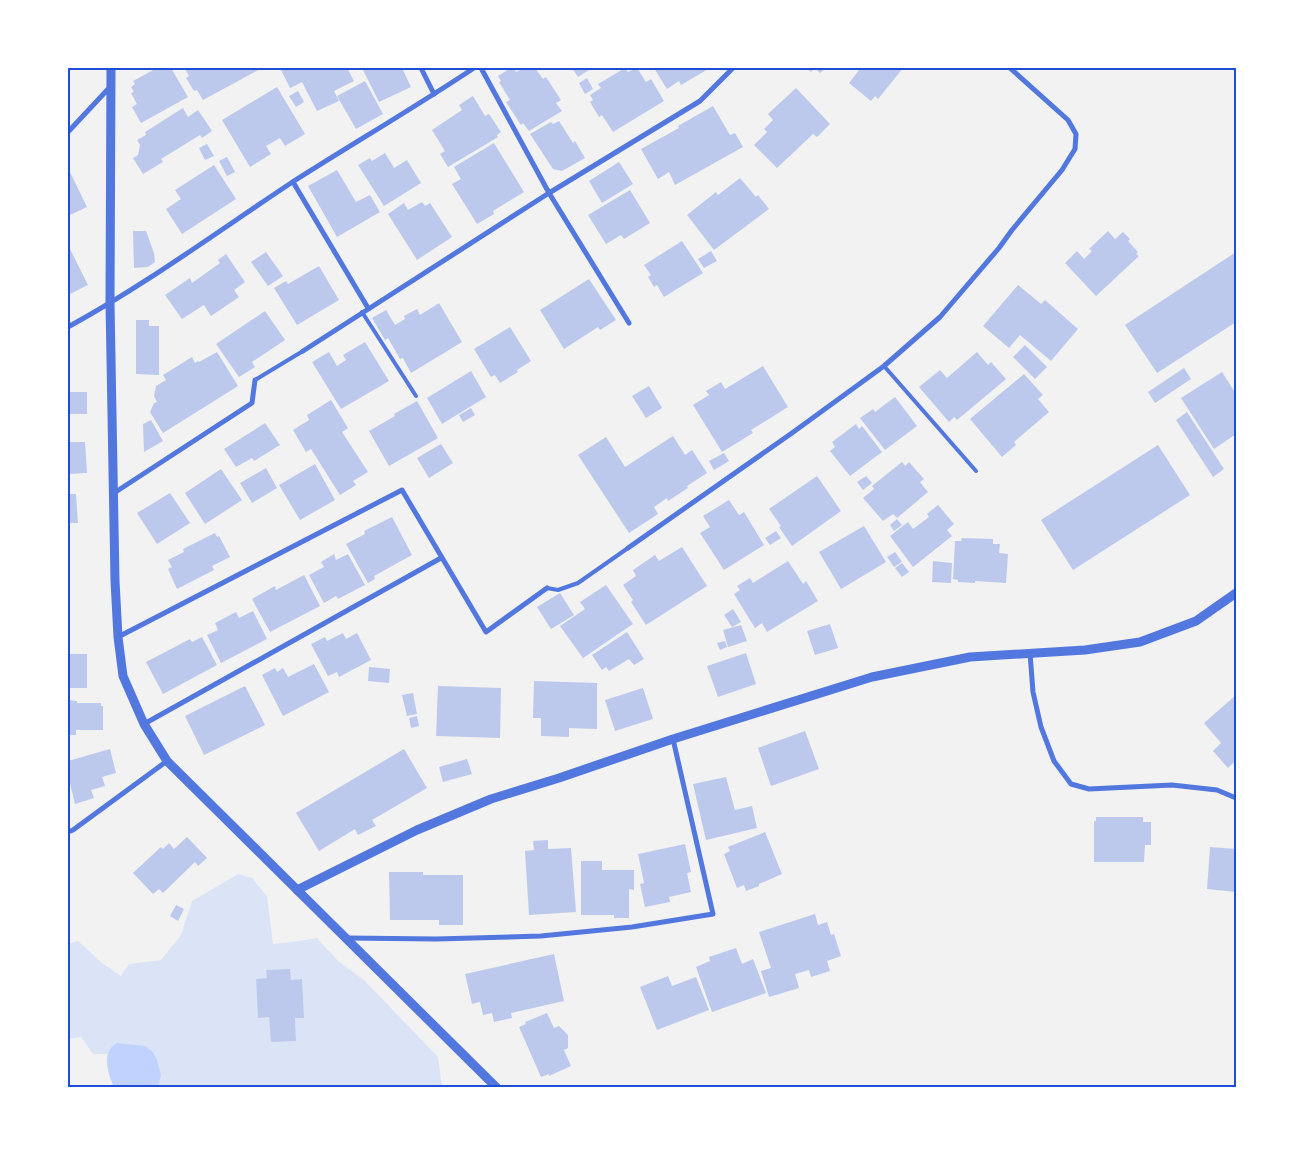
<svg xmlns="http://www.w3.org/2000/svg" width="1304" height="1155" font-family="Helvetica,sans-serif">
  <style>
    .green { fill: #dbe4f7 }
    .water { fill: #bfd3fe }
    .building { fill: #bdc9ec }
    .lines { fill: none; stroke-linecap: round; stroke-linejoin: round }
    .service { stroke: #5277de; stroke-width: 4 }
    .minor { stroke: #5277de; stroke-width: 5 }
    .tertiary { stroke: #5277de; stroke-width: 9 }
    .neatline { fill: none; stroke: #1d4ed8; stroke-width: 2 }
  </style>
  <rect width="100%" height="100%" fill="#f2f2f2"/>
  <!-- green -->
  <polygon class="green" points="238,874 252,878 267,896 273,944 292,942 317,938 338,961 364,980 438,1057 442,1087 131,1087 121,1054 93,1054 81,1037 68,1039 68,944 78,941 102,963 121,976 129,964 161,960 181,935 192,901"/>
  <!-- water -->
  <path class="water" d="M117 1043 145 1046 153 1052 157 1060 161 1075 158 1087H114C109 1076 103 1058 111 1048 112 1046 115 1045 117 1043Z"/>
  <!-- building -->
  <g class="building">
    <polygon points="157,68 171,68 188,97 141,123 132,107 137,104 131,93 134,92 131,87 135,84 133,81"/>
    <polygon points="187,68 262,68 203,100 197,90 194,91 186,78 189,76 185,69"/>
    <polygon points="280,68 347,68 354,81 334,91 339,101 317,111 302,82 290,88"/>
    <polygon points="362,68 402,68 411,87 379,102"/>
    <polygon points="511,68 514,68 516,72 524,68 535,68 543,79 546,77 561,100 556,103 562,111 529,131 523,123 521,125 506,102 510,100 499,82 501,81 498,76"/>
    <polygon points="572,68 592,68 578,77"/>
    <polygon points="625,68 628,72 637,68 646,82 651,79 664,101 613,132 602,115 599,117 590,102 593,100 590,95 601,88 598,84"/>
    <polygon points="654,68 710,68 681,85 679,81 667,89"/>
    <polygon points="806,68 826,68 820,73 815,68 811,72"/>
    <polygon points="858,68 903,68 878,99 875,96 871,101 849,83 860,69"/>
    <polygon points="587,78 593,89 585,94 579,83"/>
    <polygon points="365,81 383,114 356,129 337,96"/>
    <polygon points="277,87 305,134 285,146 280,138 266,146 271,154 250,167 222,120"/>
    <polygon points="796,88 830,124 817,137 813,134 777,168 754,145 767,132 764,129 773,120 768,114"/>
    <polygon points="298,91 304,102 296,107 289,96"/>
    <polygon points="473,96 485,116 489,114 501,132 497,135 498,137 448,167 440,154 445,151 432,130 462,110 459,105"/>
    <polygon points="713,106 730,135 735,133 743,147 675,185 669,172 658,179 641,149 679,128 678,126"/>
    <polygon points="183,108 188,117 198,110 212,131 202,138 200,135 161,159 163,162 143,174 133,158 138,155 140,145 137,140 146,135 145,132"/>
    <polygon points="559,121 573,143 575,141 585,158 562,171 553,169 530,134 551,122 553,124"/>
    <polygon points="494,143 524,192 493,211 494,214 477,224 452,184 461,179 454,167"/>
    <polygon points="207,144 214,156 205,160 199,148"/>
    <polygon points="385,153 394,168 407,160 421,183 384,206 358,165 370,158 372,161"/>
    <polygon points="227,157 235,172 227,176 219,161"/>
    <polygon points="619,162 633,184 602,203 589,181"/>
    <polygon points="214,165 236,199 182,234 166,209 181,199 175,190"/>
    <polygon points="69,170 87,207 68,216 68,171"/>
    <polygon points="337,170 356,202 370,195 380,212 337,237 308,186"/>
    <polygon points="740,178 756,197 758,195 769,209 714,250 687,215 716,192 718,195"/>
    <polygon points="630,190 650,223 624,239 621,235 606,244 588,215"/>
    <polygon points="422,202 425,206 430,203 452,237 417,260 388,214 404,203 408,210"/>
    <polygon points="133,231 146,231 154,253 155,262 148,267 134,268"/>
    <polygon points="1108,231 1115,239 1123,232 1130,239 1128,241 1138,252 1136,254 1139,256 1096,296 1065,263 1077,251 1084,259 1092,251 1089,249"/>
    <polygon points="682,241 703,273 664,297 657,285 654,287 648,277 651,275 644,265"/>
    <polygon points="68,245 88,285 68,295"/>
    <polygon points="711,251 717,261 704,268 698,259"/>
    <polygon points="266,252 283,276 268,286 251,262"/>
    <polygon points="1236,252 1236,322 1157,373 1125,325"/>
    <polygon points="226,254 245,282 234,290 239,297 211,316 204,305 182,319 165,295 190,278 192,283 220,263 218,260"/>
    <polygon points="319,266 339,300 297,325 274,288 286,281 288,284"/>
    <polygon points="589,279 616,320 600,330 598,327 564,349 540,310"/>
    <polygon points="1018,285 1041,304 1045,300 1078,329 1051,361 1020,335 1009,348 983,326"/>
    <polygon points="439,303 462,342 411,373 403,358 400,359 388,338 385,340 372,318 386,310 395,325 405,319 404,316 417,309 420,315"/>
    <polygon points="265,311 285,340 252,362 255,367 239,377 216,344"/>
    <polygon points="136,320 149,320 149,326 159,326 159,375 136,374"/>
    <polygon points="510,327 531,361 517,370 518,372 500,383 495,375 491,377 474,349"/>
    <polygon points="365,342 389,381 341,409 312,362 329,352 337,366 346,360 343,355"/>
    <polygon points="1025,345 1047,367 1035,379 1013,357"/>
    <polygon points="217,352 238,386 163,433 150,412 154,403 157,402 154,396 156,386 166,380 163,375 192,357 195,363 198,361 199,362"/>
    <polygon points="977,352 988,365 991,362 1006,379 957,420 954,417 949,422 919,387 940,370 947,378"/>
    <polygon points="763,366 788,407 751,430 753,433 722,452 693,405 709,395 706,391 721,382 725,389"/>
    <polygon points="1184,368 1191,379 1155,403 1148,392"/>
    <polygon points="471,371 486,397 442,424 427,398"/>
    <polygon points="1222,372 1236,394 1236,434 1214,449 1181,398"/>
    <polygon points="1024,374 1043,395 1038,399 1049,412 1014,442 1016,445 1002,457 970,419"/>
    <polygon points="649,386 662,408 646,418 632,396"/>
    <rect x="68" y="392" width="19" height="22"/>
    <polygon points="895,397 917,426 885,450 860,418 873,409 875,412"/>
    <polygon points="331,400 348,428 342,432 368,472 353,481 356,485 340,495 311,449 306,452 293,430 309,420 307,415"/>
    <polygon points="417,401 438,438 389,466 369,431 395,416 394,414"/>
    <polygon points="471,408 475,415 463,422 459,415"/>
    <polygon points="1187,412 1224,469 1213,477 1176,420"/>
    <polygon points="151,420 163,441 144,452 143,424"/>
    <polygon points="265,423 280,445 254,461 252,458 236,467 224,449"/>
    <polygon points="856,424 859,429 862,426 882,452 850,476 830,451 835,447 832,442"/>
    <polygon points="673,436 685,455 692,450 707,473 687,486 688,488 668,501 667,498 654,507 658,514 629,533 578,455 606,437 625,467"/>
    <polygon points="68,442 85,442 87,473 68,474"/>
    <polygon points="441,444 453,463 429,478 417,458"/>
    <polygon points="1158,445 1190,495 1073,570 1041,520"/>
    <polygon points="724,453 729,461 714,470 709,461"/>
    <polygon points="902,462 905,466 909,462 924,479 920,482 928,492 897,518 893,514 883,521 863,498 874,489 872,486"/>
    <polygon points="315,464 335,500 300,520 279,485"/>
    <polygon points="266,468 277,488 252,503 240,483"/>
    <polygon points="221,469 242,500 205,524 185,493"/>
    <polygon points="817,476 841,511 792,546 779,527 781,526 769,509"/>
    <polygon points="866,476 872,483 863,490 857,482"/>
    <polygon points="170,493 190,523 157,544 137,513"/>
    <polygon points="68,494 76,494 78,523 68,523"/>
    <polygon points="729,500 739,515 744,512 764,545 724,570 700,533 710,527 703,516"/>
    <polygon points="938,505 954,524 947,530 952,536 913,567 890,536 908,522 913,529 929,517 927,514"/>
    <polygon points="392,517 412,555 374,576 375,579 368,583 346,544 365,534 364,531"/>
    <polygon points="897,519 902,525 894,531 890,525"/>
    <polygon points="864,526 886,562 841,589 819,552"/>
    <polygon points="776,531 781,538 770,545 765,538"/>
    <polygon points="215,533 217,537 219,536 230,557 212,566 214,570 177,589 168,569 172,567 168,560 184,552 183,549"/>
    <polygon points="962,538 993,539 993,544 1000,544 999,553 1008,554 1006,583 975,581 975,583 958,582 958,580 953,579 955,541 961,541"/>
    <polygon points="682,547 707,586 646,625 631,602 633,600 623,585 636,576 633,570 655,555 659,561"/>
    <polygon points="895,552 902,562 894,567 887,557"/>
    <polygon points="334,554 336,560 348,554 365,585 338,599 336,596 324,603 309,575 324,567 321,562"/>
    <polygon points="788,561 803,584 806,581 818,601 767,632 762,623 755,628 734,594 740,590 737,586 750,578 753,583"/>
    <polygon points="933,561 952,563 951,583 932,582"/>
    <polygon points="902,563 909,572 902,577 895,568"/>
    <polygon points="304,575 320,606 270,632 252,599 275,586 276,590"/>
    <polygon points="606,585 633,624 583,658 560,626 585,609 580,602"/>
    <polygon points="560,593 574,615 551,629 537,607"/>
    <polygon points="733,609 741,622 732,627 724,615"/>
    <polygon points="253,611 267,639 221,663 207,635 218,630 215,623 236,612 239,618"/>
    <polygon points="830,624 838,648 815,655 807,631"/>
    <polygon points="741,625 747,641 728,647 723,630"/>
    <polygon points="627,632 644,659 634,665 629,659 609,671 606,667 602,670 592,655"/>
    <polygon points="343,633 346,639 357,633 371,660 339,677 337,672 328,676 311,644 325,637 327,641"/>
    <polygon points="202,637 217,665 163,694 146,662 190,639 192,642"/>
    <polygon points="725,641 727,647 720,650 717,643"/>
    <polygon points="746,653 756,684 718,697 707,666"/>
    <rect x="68" y="654" width="19" height="34"/>
    <polygon points="314,664 329,692 283,716 262,675 275,668 277,672 283,668 288,677"/>
    <polygon points="369,667 390,669 389,683 368,681"/>
    <polygon points="534,681 597,683 597,729 569,728 569,737 541,736 541,718 533,718"/>
    <polygon points="245,686 265,725 204,755 185,716"/>
    <polygon points="438,686 501,688 500,738 436,736"/>
    <polygon points="643,688 653,719 615,731 605,700"/>
    <polygon points="413,693 417,714 407,716 402,695"/>
    <polygon points="1236,695 1236,760 1228,768 1213,751 1221,743 1204,723"/>
    <polygon points="68,700 77,701 77,703 101,703 101,706 103,706 103,730 76,730 76,735 68,735"/>
    <polygon points="417,716 419,726 411,728 409,718"/>
    <polygon points="805,731 819,769 771,786 758,748"/>
    <polygon points="110,749 116,773 102,777 105,786 91,790 94,798 75,804 68,775 68,761"/>
    <polygon points="404,749 427,788 372,820 376,826 358,835 355,829 319,851 296,813"/>
    <polygon points="467,759 472,774 443,782 439,767"/>
    <polygon points="726,777 735,810 752,806 757,828 706,840 693,784"/>
    <polygon points="1096,817 1143,817 1143,822 1151,822 1151,845 1145,845 1144,862 1094,862 1094,821 1096,821"/>
    <polygon points="765,832 782,874 759,884 759,886 746,891 744,885 737,888 724,854 730,851 728,847"/>
    <polygon points="187,837 207,858 198,866 195,862 163,893 159,889 153,894 133,873 161,847 163,849 169,843 174,849"/>
    <polygon points="548,840 548,849 571,848 576,912 529,915 525,851 534,850 533,841"/>
    <polygon points="685,844 691,872 687,873 691,892 669,897 670,902 645,907 640,884 644,883 638,854"/>
    <polygon points="1210,847 1236,849 1236,892 1207,889"/>
    <polygon points="581,861 602,861 602,870 634,870 634,890 629,889 629,918 614,918 614,915 581,915"/>
    <polygon points="389,872 423,872 423,875 463,875 463,925 439,925 439,920 390,920"/>
    <polygon points="176,905 184,909 178,921 170,916"/>
    <polygon points="815,914 818,925 827,922 831,935 834,934 841,956 827,961 830,971 811,977 809,970 795,974 799,988 769,997 761,971 771,968 759,932"/>
    <polygon points="736,948 742,964 753,959 766,993 712,1012 696,967 710,961 709,957"/>
    <polygon points="554,954 564,1001 511,1013 512,1018 494,1022 492,1013 483,1015 480,1002 472,1004 465,974"/>
    <polygon points="290,969 291,980 302,979 304,1018 295,1018 296,1041 271,1042 269,1017 258,1018 256,979 267,978 266,970"/>
    <polygon points="668,976 672,986 696,977 709,1010 657,1030 640,987"/>
    <polygon points="547,1013 554,1028 559,1026 568,1035 568,1048 564,1050 571,1066 549,1076 549,1074 541,1077 519,1027 526,1024 525,1022"/>
  </g>
  <g class="lines">
    <!-- service -->
    <g class="service">
      <polyline points="362,312 416,396"/>
      <polyline points="884,366 976,471"/>
      <polyline points="255,380 303,351"/>
      <polyline points="547,588 558,590 578,583 628,548"/>
    </g>
    <!-- minor -->
    <g class="minor">
      <polyline points="421,68 434,94"/>
      <polyline points="481,68 549,193 629,323"/>
      <polyline points="68,132 110,87"/>
      <polyline points="293,182 368,308"/>
      <path d="M68 327C145 285 217 232 291 183 352 144 414 108 474 68"/>
      <polyline points="303,351 549,193 700,101 733,68"/>
      <polyline points="114,493 252,403 255,380"/>
      <polyline points="628,548 792,433 884,366 940,317 999,248 1012,230 1062,170 1075,149 1076,134 1068,120 1010,68"/>
      <polyline points="118,637 402,490 486,632 547,588"/>
      <polyline points="1030,653 1033,692 1041,727 1054,761 1071,784 1089,789 1172,785 1217,790 1236,798"/>
      <polyline points="144,724 441,558"/>
      <polyline points="68,832 73,830 167,761"/>
      <polyline points="347,938 436,939 541,936 632,927 713,914 673,739"/>
    </g>
    <!-- tertiary -->
    <g class="tertiary">
      <polyline points="111,68 110,303 115,581 118,637 123,676 144,724 167,761 497,1088"/>
      <polyline points="297,890 417,830 491,799 559,778 673,739 872,677 970,657 1085,650 1140,642 1196,621 1236,593"/>
    </g>
  </g>
  <!-- border -->
  <rect width="1304" height="1155" fill="none" stroke="#ffffff" stroke-width="138"/>
  <rect x="69" y="69" width="1166" height="1017" class="neatline"/>
</svg>
